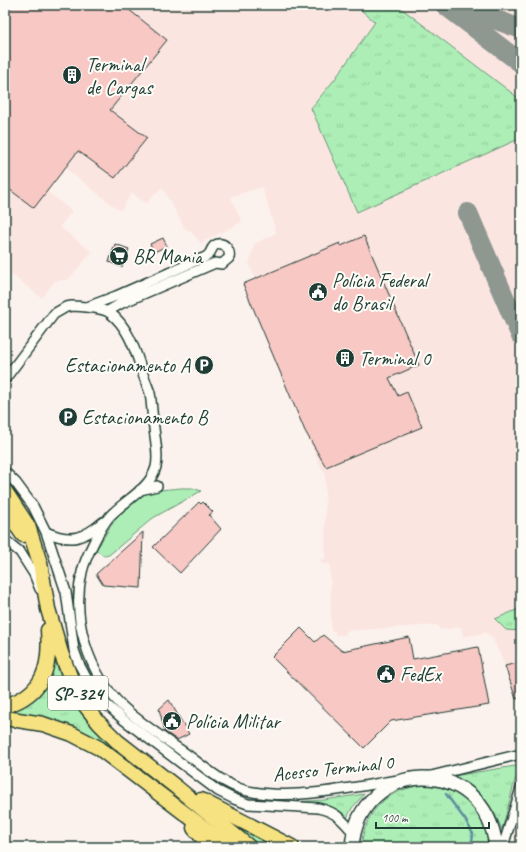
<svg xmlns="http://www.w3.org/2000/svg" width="526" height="852" font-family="Caveat,sans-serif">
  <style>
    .built { fill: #fbe5e1 }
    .grass { fill: url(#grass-tufts); stroke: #669675 }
    .park { fill: #adeeb6; stroke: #669675 }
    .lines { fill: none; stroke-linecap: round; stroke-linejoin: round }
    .stream { stroke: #5d8f9f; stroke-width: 2.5 }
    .taxiway { stroke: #8e9890; stroke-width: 20 }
    .building { fill: #f8c8c5; stroke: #1f3d34 }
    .minor-casing { stroke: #1f3d34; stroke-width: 12 }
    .secondary-casing { stroke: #1f3d34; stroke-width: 16 }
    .primary-casing { stroke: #1f3d34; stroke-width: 17 }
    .minor { stroke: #fdfcf7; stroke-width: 9 }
    .secondary { stroke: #fdfcf7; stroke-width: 13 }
    .primary { stroke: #f7e281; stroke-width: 14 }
    .labels { text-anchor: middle; stroke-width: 4; stroke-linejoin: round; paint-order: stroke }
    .shield { fill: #fdfcf7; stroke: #62766e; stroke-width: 1 }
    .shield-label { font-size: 19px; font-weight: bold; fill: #1f3d34 }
    .poi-label { font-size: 20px; fill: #1f3d34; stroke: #fdfcf7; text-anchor: start }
    .street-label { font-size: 20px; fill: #1f3d34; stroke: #fdfcf7 }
  </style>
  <defs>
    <pattern id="grass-tufts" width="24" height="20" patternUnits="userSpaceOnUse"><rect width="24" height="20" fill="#adeeb6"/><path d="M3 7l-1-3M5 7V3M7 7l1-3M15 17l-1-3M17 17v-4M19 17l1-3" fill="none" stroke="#94cd9d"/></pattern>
  </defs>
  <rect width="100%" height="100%" fill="#fcf2ed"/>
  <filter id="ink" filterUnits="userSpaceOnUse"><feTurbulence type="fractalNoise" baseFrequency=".025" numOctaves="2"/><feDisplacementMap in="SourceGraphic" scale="8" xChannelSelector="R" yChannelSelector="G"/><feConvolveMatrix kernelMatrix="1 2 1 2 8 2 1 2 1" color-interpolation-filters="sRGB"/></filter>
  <g filter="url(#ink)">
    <!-- built -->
    <polygon class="built" points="5,5 521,5 521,698 516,699 505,666 493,639 486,633 463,637 461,627 440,630 437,625 346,631 346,635 335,635 335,631 331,631 330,564 321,564 321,559 325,558 325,472 321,468 305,431 255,279 249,264 254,244 276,233 262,187 231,197 242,222 201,243 190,231 185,229 162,187 146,204 132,193 120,211 65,168 48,192 72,211 60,227 92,252 68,280 55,281 42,298 5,270"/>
    <!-- grass -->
    <g class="grass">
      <polygon points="355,5 397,5 521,100 521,138 357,212 311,108 335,79 375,22"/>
      <polygon points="521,608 521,631 506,630 495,619"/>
      <path d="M54 658C68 702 92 730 127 759V760L104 744 11 711V710Z"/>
      <path d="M521 765V769L515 780 502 830C492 804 478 788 453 776Z"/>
      <path d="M425 785 440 786 454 791 466 799 484 821 490 847H361C365 809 388 789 425 785Z"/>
      <path d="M364 794 352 808 347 818C341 812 334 808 326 805L276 803 324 800Z"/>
      <polygon points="220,818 280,847 256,847"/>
    </g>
    <!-- park -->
    <path class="park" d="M181 488H193L201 491 153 518 109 555 104 556 96 550C111 526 125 497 156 491 164 489 173 489 181 488Z"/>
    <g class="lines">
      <!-- stream -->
      <polyline class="stream" points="446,794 466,821 473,834 472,841 468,847"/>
      <!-- taxiway -->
      <g class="taxiway">
        <polyline points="445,5 521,63"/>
        <polyline points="462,5 478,13 521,29"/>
        <polyline points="468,213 521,336"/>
      </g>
    </g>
    <!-- building -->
    <g class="building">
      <polygon points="5,5 123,5 167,40 110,110 147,138 115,178 78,151 34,208 5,186"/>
      <polygon points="364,236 419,365 389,378 398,396 407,392 422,427 326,467 305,431 243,284 340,243 341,246"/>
      <polygon points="163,238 167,246 154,252 150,244"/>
      <polygon points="115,244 129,249 122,267 109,262"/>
      <polygon points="199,502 201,504 203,502 213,512 209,515 221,529 180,573 153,547"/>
      <polygon points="143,532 141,588 103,585 96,574"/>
      <polygon points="301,628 315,642 323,635 342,651 409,637 413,659 478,647 489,705 391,721 364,748 272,657"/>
      <polygon points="517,663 521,676 521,698 516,699 505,666"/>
      <polygon points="169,700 189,734 177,740 165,732 159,709"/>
    </g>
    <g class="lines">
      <!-- minor casing -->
      <g class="minor-casing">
        <g id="minor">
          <path d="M87 307 116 296 198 260C201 259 207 257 209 254 211 252 211 249 214 246 223 239 231 250 229 258L222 264 215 263 122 303 108 311"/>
          <path d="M5 379 54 314 66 307 72 306C80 306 103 308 110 313 129 327 136 353 143 374 145 380 148 387 150 393 152 404 152 417 154 428 155 440 159 455 156 467 150 489 125 500 110 516 101 526 85 558 82 572 71 619 88 672 122 706 140 723 162 737 182 751 204 766 226 788 253 792 297 800 354 787 398 780"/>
          <path d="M5 472 16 483 33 506 46 532 66 592 74 650 79 664 87 679 106 704 124 720 218 791 234 799 248 804 318 808C337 812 342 820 354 833"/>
          <polyline points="140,490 157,486"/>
          <path d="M46 532C71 543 83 539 103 522"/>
          <polyline points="5,540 20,552 34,574 40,589"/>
          <polyline points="427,777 521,754"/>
          <polyline points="501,847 505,840 521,788"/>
        </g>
      </g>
      <!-- secondary casing -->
      <g class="secondary-casing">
        <path id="secondary" d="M352 847C358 758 485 752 496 847"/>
      </g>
      <!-- primary casing -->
      <g class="primary-casing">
        <g id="primary">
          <polyline points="5,491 28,526 40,563 48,609 61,653 75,689 85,705 99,723 117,741 176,787 249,847"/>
          <polyline points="5,509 23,535"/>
          <path d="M5 706C44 694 51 667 48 630"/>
          <polyline points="5,718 43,724 72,734 99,748 229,847"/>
          <polyline points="201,800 292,847"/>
          <polyline points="194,828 211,847"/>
        </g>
      </g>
      <!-- minor -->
      <use href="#minor" class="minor"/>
      <!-- secondary -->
      <use href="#secondary" class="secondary"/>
      <!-- primary -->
      <use href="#primary" class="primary"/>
    </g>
  </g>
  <!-- icons -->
  <defs>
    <g id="building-disc" transform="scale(1)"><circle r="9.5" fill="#1f3d34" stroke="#fdfcf7"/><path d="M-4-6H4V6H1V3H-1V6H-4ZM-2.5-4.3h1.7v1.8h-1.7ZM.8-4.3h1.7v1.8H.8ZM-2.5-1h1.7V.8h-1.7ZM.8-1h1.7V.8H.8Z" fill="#fff"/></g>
    <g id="supermarket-disc" transform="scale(1)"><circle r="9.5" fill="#1f3d34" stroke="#fdfcf7"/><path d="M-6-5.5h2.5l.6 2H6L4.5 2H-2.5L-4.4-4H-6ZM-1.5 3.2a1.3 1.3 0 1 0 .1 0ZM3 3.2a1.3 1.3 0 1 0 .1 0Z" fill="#fff"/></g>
    <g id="civic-disc" transform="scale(1)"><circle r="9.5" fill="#1f3d34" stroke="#fdfcf7"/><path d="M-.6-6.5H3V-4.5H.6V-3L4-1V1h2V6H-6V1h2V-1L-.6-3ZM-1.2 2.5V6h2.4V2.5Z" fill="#fff"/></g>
    <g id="parking-disc" transform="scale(1)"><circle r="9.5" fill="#1f3d34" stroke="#fdfcf7"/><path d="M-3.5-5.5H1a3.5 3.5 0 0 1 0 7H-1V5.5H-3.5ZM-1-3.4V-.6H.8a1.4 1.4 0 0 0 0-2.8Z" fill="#fff"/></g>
  </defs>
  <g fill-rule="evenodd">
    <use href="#building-disc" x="72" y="75"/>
    <use href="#supermarket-disc" x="119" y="256"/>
    <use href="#civic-disc" x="318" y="292"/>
    <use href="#building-disc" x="345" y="358"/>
    <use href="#parking-disc" x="204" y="365"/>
    <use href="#parking-disc" x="68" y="417"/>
    <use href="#civic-disc" x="386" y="674"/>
    <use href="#civic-disc" x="172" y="721"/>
  </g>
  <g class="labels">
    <!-- shield labels -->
    <rect class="shield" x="48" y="676" width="60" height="34" rx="3"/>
    <g class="shield-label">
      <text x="78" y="700">SP-324</text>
    </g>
    <!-- poi labels -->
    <g class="poi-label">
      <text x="86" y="71">Terminal<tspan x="86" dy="23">de Cargas</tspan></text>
      <text x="133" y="263">BR Mania</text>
      <text x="332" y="287">Polícia Federal<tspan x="332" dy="23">do Brasil</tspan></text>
      <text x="359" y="365">Terminal 0</text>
      <text x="190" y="372" text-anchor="end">Estacionamento A</text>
      <text x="82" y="424">Estacionamento B</text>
      <text x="400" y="681">FedEx</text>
      <text x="186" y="728">Polícia Militar</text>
    </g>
    <!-- street labels -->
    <g class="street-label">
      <text transform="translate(333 768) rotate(-6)" y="7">Acesso Terminal 0</text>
    </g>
  </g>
  <!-- margin -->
  <rect width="526" height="852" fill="none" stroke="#fdfcf7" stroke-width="20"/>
  <rect x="10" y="10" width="506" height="832" fill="none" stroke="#1f3d34" stroke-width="1.5" filter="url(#ink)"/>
  <!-- scale -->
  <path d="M376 822v6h113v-6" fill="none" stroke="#1f3d34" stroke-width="2"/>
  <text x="382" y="822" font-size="12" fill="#1f3d34" stroke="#fdfcf7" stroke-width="3" paint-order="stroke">100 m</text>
</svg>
